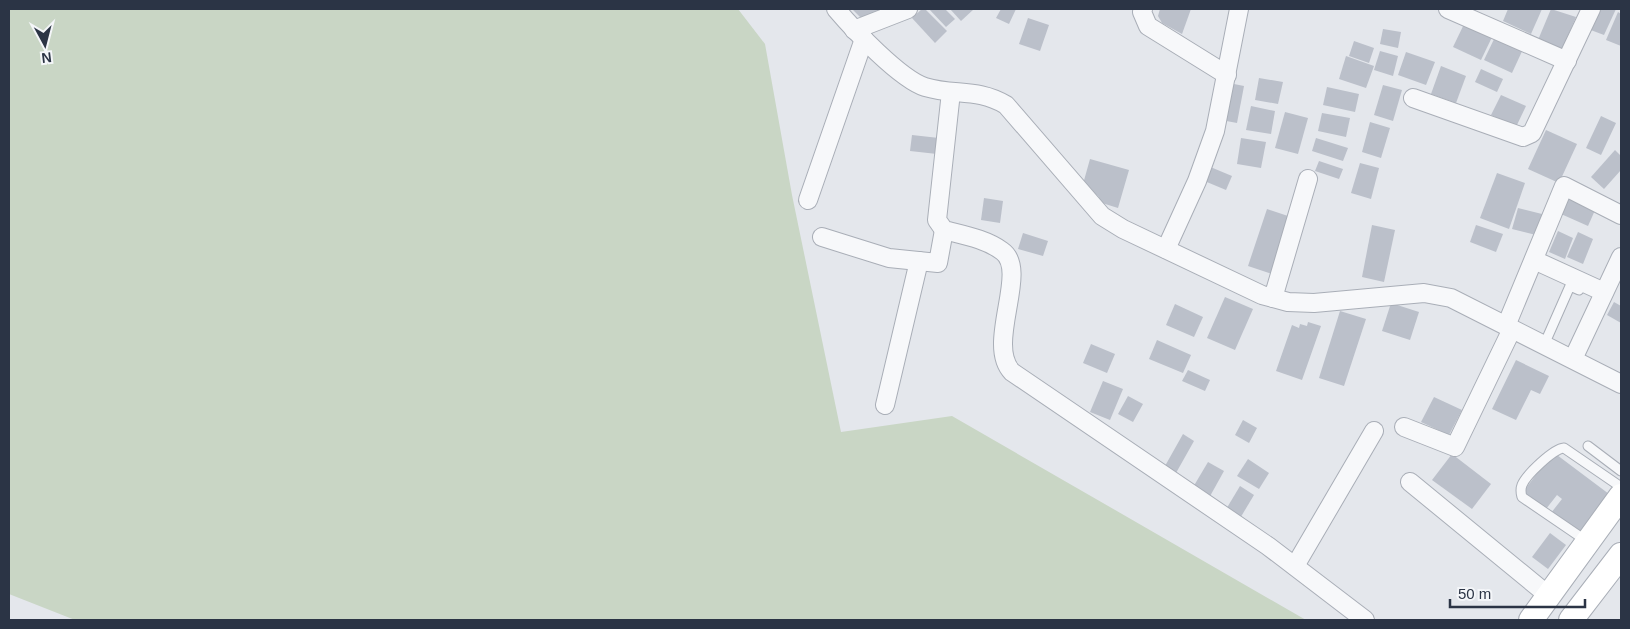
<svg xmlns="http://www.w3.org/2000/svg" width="1630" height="629" font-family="Helvetica,sans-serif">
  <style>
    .green { fill: #c9d6c5 }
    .building { fill: #bbc0ca }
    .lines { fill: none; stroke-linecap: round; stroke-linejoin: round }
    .service-casing { stroke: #a9aeb7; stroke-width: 11 }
    .minor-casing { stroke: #a9aeb7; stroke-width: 20 }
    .secondary-casing { stroke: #a9aeb7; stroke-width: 26 }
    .service { stroke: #f7f8fa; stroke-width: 9 }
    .minor { stroke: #f7f8fa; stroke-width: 18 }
    .secondary { stroke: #fff; stroke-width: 24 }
  </style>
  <rect width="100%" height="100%" fill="#e4e7ec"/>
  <!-- green -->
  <polygon class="green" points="9,9 738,9 765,44 792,195 841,432 952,416 1306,620 75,620 9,594"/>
  <!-- building -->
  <g class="building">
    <polygon points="852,9 881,9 863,20"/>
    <polygon points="922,9 925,9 947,31 935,43 912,18"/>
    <polygon points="929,9 945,9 955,19 946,27"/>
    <polygon points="950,9 974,9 961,21"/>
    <polygon points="1001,9 1016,9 1009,24 996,18"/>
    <polygon points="1160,9 1191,9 1182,34 1162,23 1158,16"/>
    <polygon points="1508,9 1542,9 1531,34 1503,21"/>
    <polygon points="1551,9 1576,17 1562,49 1538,40"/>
    <polygon points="1597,9 1616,9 1604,35 1588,29"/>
    <polygon points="1618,12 1621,14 1621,46 1606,40"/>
    <polygon points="1028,18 1049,25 1040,51 1019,44"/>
    <polygon points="1466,20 1494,33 1481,60 1453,47"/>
    <polygon points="1383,29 1401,32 1398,48 1380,44"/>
    <polygon points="1496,35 1524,47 1512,73 1484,60"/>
    <polygon points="1354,41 1374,48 1369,63 1349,56"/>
    <polygon points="1380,51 1398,56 1393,76 1374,70"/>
    <polygon points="1406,52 1435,62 1426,85 1398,75"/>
    <polygon points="1346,56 1374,66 1366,88 1339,79"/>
    <polygon points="1441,66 1466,76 1456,103 1431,94"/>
    <polygon points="1481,69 1503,79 1497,92 1475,82"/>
    <polygon points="1259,78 1283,82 1278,104 1255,100"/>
    <polygon points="1229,83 1244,86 1237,123 1221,120"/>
    <polygon points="1383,85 1402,90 1393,121 1374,115"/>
    <polygon points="1327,87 1359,94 1355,112 1323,105"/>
    <polygon points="1501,95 1526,106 1516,127 1491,115"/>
    <polygon points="1251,106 1275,111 1271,134 1246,130"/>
    <polygon points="1285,112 1308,118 1298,154 1275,148"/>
    <polygon points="1322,113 1350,118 1346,137 1318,131"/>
    <polygon points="1601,116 1616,123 1601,155 1586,148"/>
    <polygon points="1370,122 1390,128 1381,158 1362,152"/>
    <polygon points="1546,130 1577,144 1559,183 1528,169"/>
    <polygon points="912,135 939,138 937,154 910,151"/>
    <polygon points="1241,138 1266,142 1261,168 1237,164"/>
    <polygon points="1316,138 1348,148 1343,161 1312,151"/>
    <polygon points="1615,150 1621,156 1621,170 1604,189 1591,177"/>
    <polygon points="1090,159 1129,170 1118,208 1102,203 1098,196 1083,184"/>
    <polygon points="1319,161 1343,169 1339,179 1315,171"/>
    <polygon points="1360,163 1379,168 1371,199 1351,193"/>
    <polygon points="1208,166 1232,176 1226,190 1202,180"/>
    <polygon points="1497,173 1525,183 1509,229 1480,218"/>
    <polygon points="1569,195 1596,208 1588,226 1561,214"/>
    <polygon points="984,198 1003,201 1000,223 981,220"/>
    <polygon points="1518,208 1546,215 1540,236 1512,229"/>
    <polygon points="1267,209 1291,217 1272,274 1248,266"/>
    <polygon points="1372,225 1395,230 1384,282 1362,277"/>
    <polygon points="1476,225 1503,234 1496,252 1470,242"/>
    <polygon points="1558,231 1573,238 1565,259 1549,252"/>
    <polygon points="1578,232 1593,239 1583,264 1567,257"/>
    <polygon points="1023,233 1048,241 1043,256 1018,249"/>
    <polygon points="1225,297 1253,309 1235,350 1207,338"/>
    <polygon points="1614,302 1621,306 1621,323 1607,315"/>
    <polygon points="1391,303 1419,312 1410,340 1382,331"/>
    <polygon points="1175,304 1203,317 1194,337 1166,325"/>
    <polygon points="1340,311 1366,319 1344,386 1319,378"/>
    <polygon points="1308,322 1321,326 1302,380 1276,371 1292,325 1299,328 1300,324 1307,326"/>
    <polygon points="1157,340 1191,355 1183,373 1149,359"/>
    <polygon points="1091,344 1115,354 1107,373 1083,363"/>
    <polygon points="1516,360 1549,376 1540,394 1531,390 1516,420 1492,409"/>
    <polygon points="1188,370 1210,380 1205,391 1182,381"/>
    <polygon points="1103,381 1123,389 1110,420 1090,412"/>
    <polygon points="1128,396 1143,404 1133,422 1118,414"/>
    <polygon points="1434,397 1462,410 1449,435 1421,422"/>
    <polygon points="1243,420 1257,428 1249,443 1235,435"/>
    <polygon points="1183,434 1194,441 1176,473 1165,466"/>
    <polygon points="1553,452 1609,494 1579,534 1551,513 1562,499 1557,495 1546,509 1523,492"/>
    <polygon points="1452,454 1491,484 1472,509 1432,480"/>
    <polygon points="1248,459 1269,473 1259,489 1237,476"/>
    <polygon points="1208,462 1224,471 1209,498 1192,489"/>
    <polygon points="1240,486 1254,495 1239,520 1225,511"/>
    <polygon points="1550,533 1566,545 1548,569 1532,557"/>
  </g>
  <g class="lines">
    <!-- service casing -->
    <g class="service-casing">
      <g id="service">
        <polyline points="1544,345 1570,286 1579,290"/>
        <polyline points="1588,446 1621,471"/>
        <path d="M1588 542 1522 497C1521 493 1520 490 1522 485 1526 475 1553 449 1564 448L1621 487"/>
      </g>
    </g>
    <!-- minor casing -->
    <g class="minor-casing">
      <g id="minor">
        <path d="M836 9C853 29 900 79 925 87 955 96 977 88 1006 105L1102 216 1123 229 1262 295 1288 302 1314 303 1424 293 1451 298 1621 384"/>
        <polyline points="1143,9 1142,12 1148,26 1227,75"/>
        <polyline points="1448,9 1567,61"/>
        <polyline points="854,30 908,9"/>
        <path d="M951 92 937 220 944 230C963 235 986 239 1002 251 1030 270 985 344 1012 372L1268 546 1365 620"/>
        <polyline points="1413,98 1523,137 1532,133 1591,9"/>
        <polyline points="808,200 864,39"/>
        <polyline points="822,237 889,258 938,263 944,230"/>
        <polyline points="1166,249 1197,181 1215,131 1239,9"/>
        <polyline points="1534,260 1604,292"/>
        <polyline points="1273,298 1308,179"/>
        <polyline points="1506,326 1564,186 1621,215"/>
        <polyline points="1573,359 1621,257"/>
        <polyline points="885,405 919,261"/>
        <polyline points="1404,427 1455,447 1512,329"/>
        <polyline points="1410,482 1549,596"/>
        <polyline points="1295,566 1374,431"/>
      </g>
    </g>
    <!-- secondary casing -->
    <g class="secondary-casing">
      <g id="secondary">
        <polyline points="1531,620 1621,496"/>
        <polyline points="1571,620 1621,555"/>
      </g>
    </g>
    <!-- service -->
    <use href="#service" class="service"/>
    <!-- minor -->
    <use href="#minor" class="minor"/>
    <!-- secondary -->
    <use href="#secondary" class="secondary"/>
  </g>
  <!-- border -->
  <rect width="1630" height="629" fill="none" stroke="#2b3445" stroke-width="20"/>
  <!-- north arrow -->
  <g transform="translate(45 45) rotate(173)" stroke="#f4f6f9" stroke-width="4" paint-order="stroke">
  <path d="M0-4L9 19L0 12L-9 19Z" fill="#2b3445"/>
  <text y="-8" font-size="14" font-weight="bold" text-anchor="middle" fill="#2b3445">N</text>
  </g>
  <!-- scale -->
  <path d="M1450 599v8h135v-8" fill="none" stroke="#2b3445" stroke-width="2.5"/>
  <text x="1458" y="599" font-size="15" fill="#2b3445" stroke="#f4f6f9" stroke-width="4" paint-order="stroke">50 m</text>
</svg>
